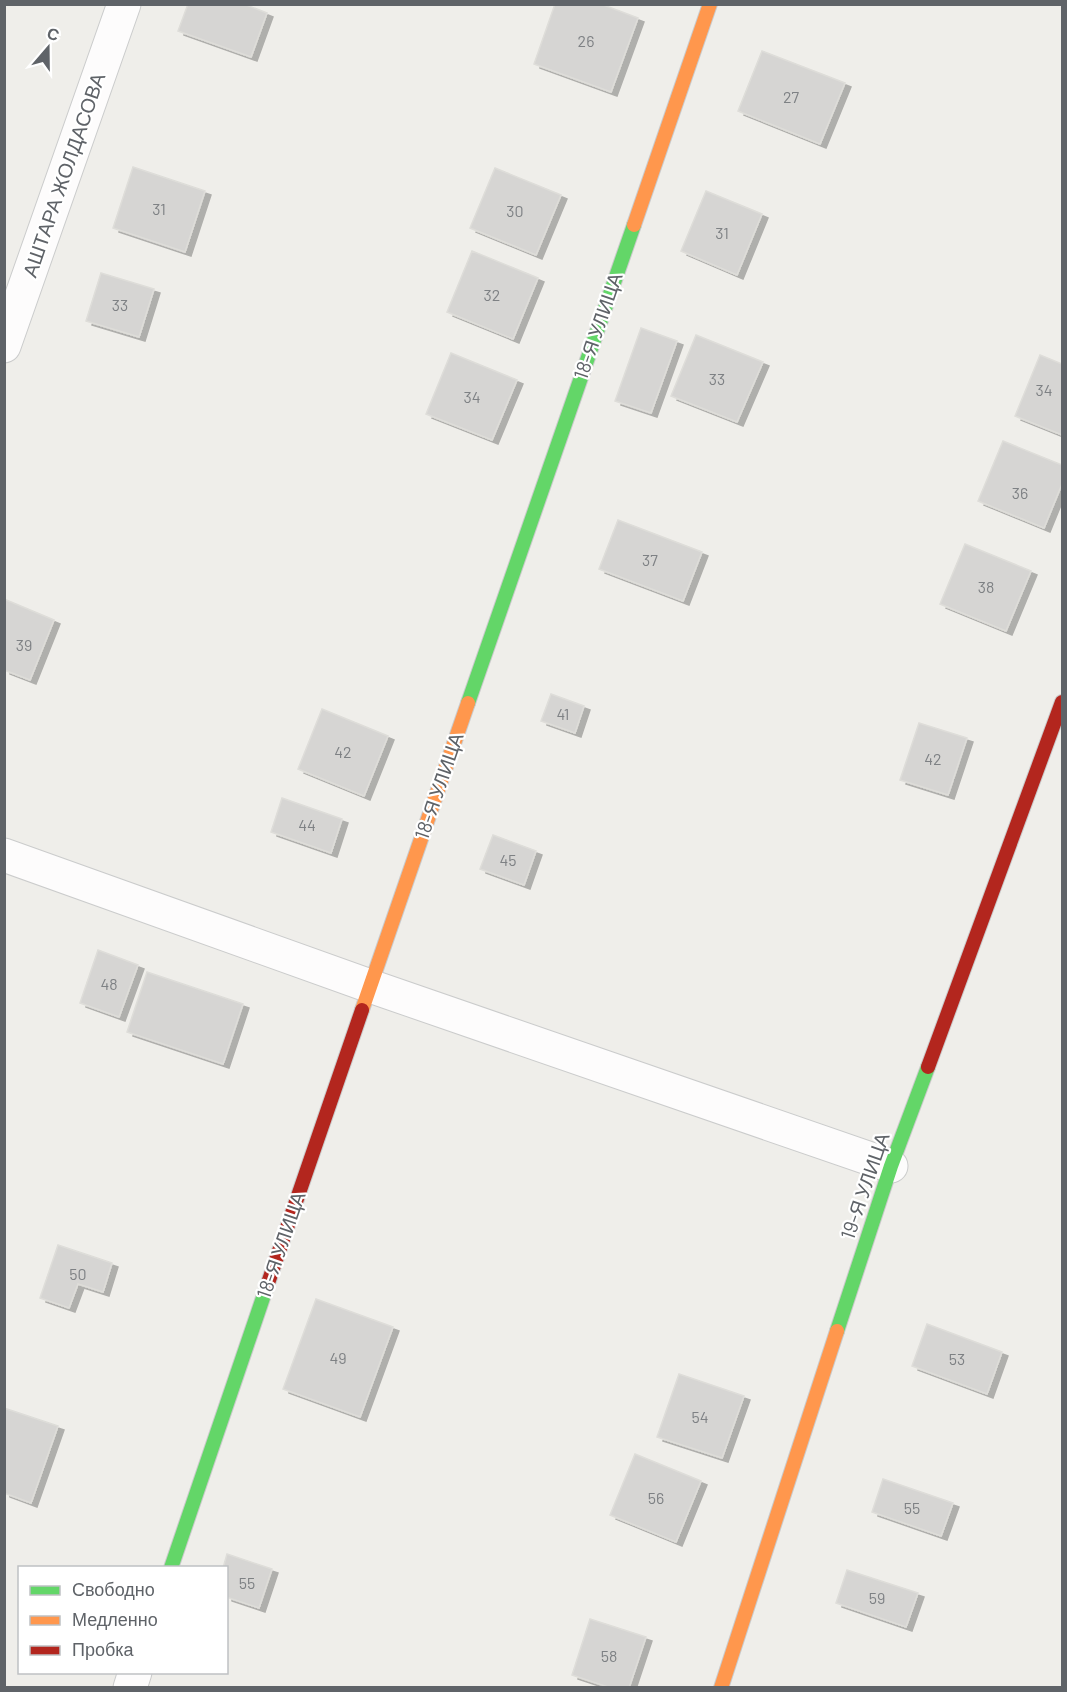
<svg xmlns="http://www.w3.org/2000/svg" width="1067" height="1692" font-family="Barlow,sans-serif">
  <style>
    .building { fill: #d6d5d3; stroke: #deddd9; stroke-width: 1.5; filter: url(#shadow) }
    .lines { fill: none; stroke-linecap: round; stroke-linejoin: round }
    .street-casing { stroke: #cbcccc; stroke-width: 35 }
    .fast-casing { stroke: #cacacb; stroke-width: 16 }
    .slow-casing { stroke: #cacacb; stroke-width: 16 }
    .jam-casing { stroke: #cacacb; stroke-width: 16 }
    .street { stroke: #fdfcfc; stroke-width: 33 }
    .fast { stroke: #63d668; stroke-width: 14 }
    .slow { stroke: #ff974d; stroke-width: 14 }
    .jam { stroke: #b3261e; stroke-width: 14 }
    .labels { text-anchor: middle; stroke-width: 4.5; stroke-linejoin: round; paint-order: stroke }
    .number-label { font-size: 16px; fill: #7e8184 }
    .street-label { font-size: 20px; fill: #5f6368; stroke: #fff }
  </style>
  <defs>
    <filter id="shadow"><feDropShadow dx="6" dy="4" stdDeviation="0" flood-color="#0004"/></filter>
  </defs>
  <rect width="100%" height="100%" fill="#efeeea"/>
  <!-- building -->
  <g class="building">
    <polygon points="188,4 244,4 267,13 251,57 178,31"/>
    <polygon points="555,4 601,4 638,18 611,92 534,64"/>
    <polygon points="762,51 845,83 820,144 738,111"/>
    <polygon points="133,167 205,191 185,252 113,228"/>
    <polygon points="495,168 561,195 536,255 470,228"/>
    <polygon points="706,191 762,214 737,275 681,251"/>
    <polygon points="472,251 538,278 513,339 447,312"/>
    <polygon points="101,273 154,289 139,337 86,321"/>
    <polygon points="641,328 677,341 651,413 615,401"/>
    <polygon points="696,335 763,362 737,422 671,396"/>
    <polygon points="451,353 517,380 492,440 426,414"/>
    <polygon points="1040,355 1062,364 1062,435 1015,416"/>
    <polygon points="1003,441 1062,465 1062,484 1044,528 978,501"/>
    <polygon points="618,520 702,552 683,601 599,569"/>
    <polygon points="965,544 1031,571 1006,631 940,604"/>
    <polygon points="4,599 54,620 30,680 4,670"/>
    <polygon points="551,694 584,706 575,733 541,721"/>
    <polygon points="322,709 388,736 364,796 298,769"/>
    <polygon points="919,723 967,738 948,795 900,780"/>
    <polygon points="282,798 342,819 331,853 271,832"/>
    <polygon points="493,835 536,851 524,885 480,869"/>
    <polygon points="98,950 138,965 119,1017 80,1003"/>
    <polygon points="147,972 243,1004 223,1064 127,1032"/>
    <polygon points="58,1245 112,1263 103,1292 78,1284 69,1308 40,1298"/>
    <polygon points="316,1299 393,1327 360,1417 283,1389"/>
    <polygon points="927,1324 1002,1352 987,1394 912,1366"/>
    <polygon points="679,1374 744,1396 722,1458 657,1437"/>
    <polygon points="4,1408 58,1426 31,1503 4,1493"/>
    <polygon points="635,1454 701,1481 676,1542 610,1515"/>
    <polygon points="883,1479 953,1503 941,1536 872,1512"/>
    <polygon points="227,1554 272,1569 259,1608 226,1597 226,1568 223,1568"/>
    <polygon points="847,1570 918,1593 906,1627 836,1603"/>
    <polygon points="590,1619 646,1637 629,1688 611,1688 572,1675"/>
  </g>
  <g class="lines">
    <!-- street casing -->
    <g class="street-casing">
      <g id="street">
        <polyline points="4,346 124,4"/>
        <polyline points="4,855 370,986 891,1166"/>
        <polyline points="130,1688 135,1672"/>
      </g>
    </g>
    <!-- fast casing -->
    <g class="fast-casing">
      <g id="fast">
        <polyline points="468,703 634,225"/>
        <polyline points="837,1331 891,1166 928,1067"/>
        <polyline points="171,1568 267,1286"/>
      </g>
    </g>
    <!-- slow casing -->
    <g class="slow-casing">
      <g id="slow">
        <polyline points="634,225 710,4"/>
        <polyline points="362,1010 468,703"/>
        <polyline points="721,1688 837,1331"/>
      </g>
    </g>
    <!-- jam casing -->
    <g class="jam-casing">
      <g id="jam">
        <polyline points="928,1067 1062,702"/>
        <polyline points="267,1286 362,1010"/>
      </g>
    </g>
    <!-- street -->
    <use href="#street" class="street"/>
    <!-- fast -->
    <use href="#fast" class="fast"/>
    <!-- slow -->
    <use href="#slow" class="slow"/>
    <!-- jam -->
    <use href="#jam" class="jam"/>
  </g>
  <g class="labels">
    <!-- number labels -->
    <g class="number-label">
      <text x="586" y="47">26</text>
      <text x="791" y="103">27</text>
      <text x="159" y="215">31</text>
      <text x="515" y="217">30</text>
      <text x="722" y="239">31</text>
      <text x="492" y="301">32</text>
      <text x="120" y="311">33</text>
      <text x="717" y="385">33</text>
      <text x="1044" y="396">34</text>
      <text x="472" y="403">34</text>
      <text x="1020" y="499">36</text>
      <text x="650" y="566">37</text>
      <text x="986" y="593">38</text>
      <text x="24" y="651">39</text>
      <text x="563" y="720">41</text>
      <text x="343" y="758">42</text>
      <text x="933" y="765">42</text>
      <text x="307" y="831">44</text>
      <text x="508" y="866">45</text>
      <text x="109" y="990">48</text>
      <text x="78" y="1280">50</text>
      <text x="338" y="1364">49</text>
      <text x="957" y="1365">53</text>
      <text x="700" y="1423">54</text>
      <text x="656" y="1504">56</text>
      <text x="912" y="1514">55</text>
      <text x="247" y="1589">55</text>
      <text x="877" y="1604">59</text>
      <text x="609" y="1662">58</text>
    </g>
    <!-- street labels -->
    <g class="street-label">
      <text transform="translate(64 175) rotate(-71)" y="7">АШТАРА ЖОЛДАСОВА</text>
      <text transform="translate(598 326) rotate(-71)" y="7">18-Я УЛИЦА</text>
      <text transform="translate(439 786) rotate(-71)" y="7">18-Я УЛИЦА</text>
      <text transform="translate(865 1186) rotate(-71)" y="7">19-Я УЛИЦА</text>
      <text transform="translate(281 1245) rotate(-71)" y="7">18-Я УЛИЦА</text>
    </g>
  </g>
  <!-- border -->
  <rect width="1067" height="1692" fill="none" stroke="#5f6368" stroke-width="12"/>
  <!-- legend -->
  <rect x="18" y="1566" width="210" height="108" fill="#ffffff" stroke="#bfc1c3" stroke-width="1.5"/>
  <rect x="30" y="1586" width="30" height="9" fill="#63d668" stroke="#bfc1c3" stroke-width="1.5"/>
  <text x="72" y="1596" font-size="18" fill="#5f6368">Свободно</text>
  <rect x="30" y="1616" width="30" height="9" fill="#ff974d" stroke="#bfc1c3" stroke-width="1.5"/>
  <text x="72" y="1626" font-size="18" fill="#5f6368">Медленно</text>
  <rect x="30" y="1646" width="30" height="9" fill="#b3261e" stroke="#bfc1c3" stroke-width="1.5"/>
  <text x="72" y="1656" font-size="18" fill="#5f6368">Пробка</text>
  <!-- north arrow -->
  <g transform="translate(48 48) rotate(20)" stroke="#ffffff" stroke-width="4.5" paint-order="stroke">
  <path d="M0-4.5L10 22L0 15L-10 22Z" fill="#5f6368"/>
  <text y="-9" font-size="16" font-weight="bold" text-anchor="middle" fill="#5f6368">С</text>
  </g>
</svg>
